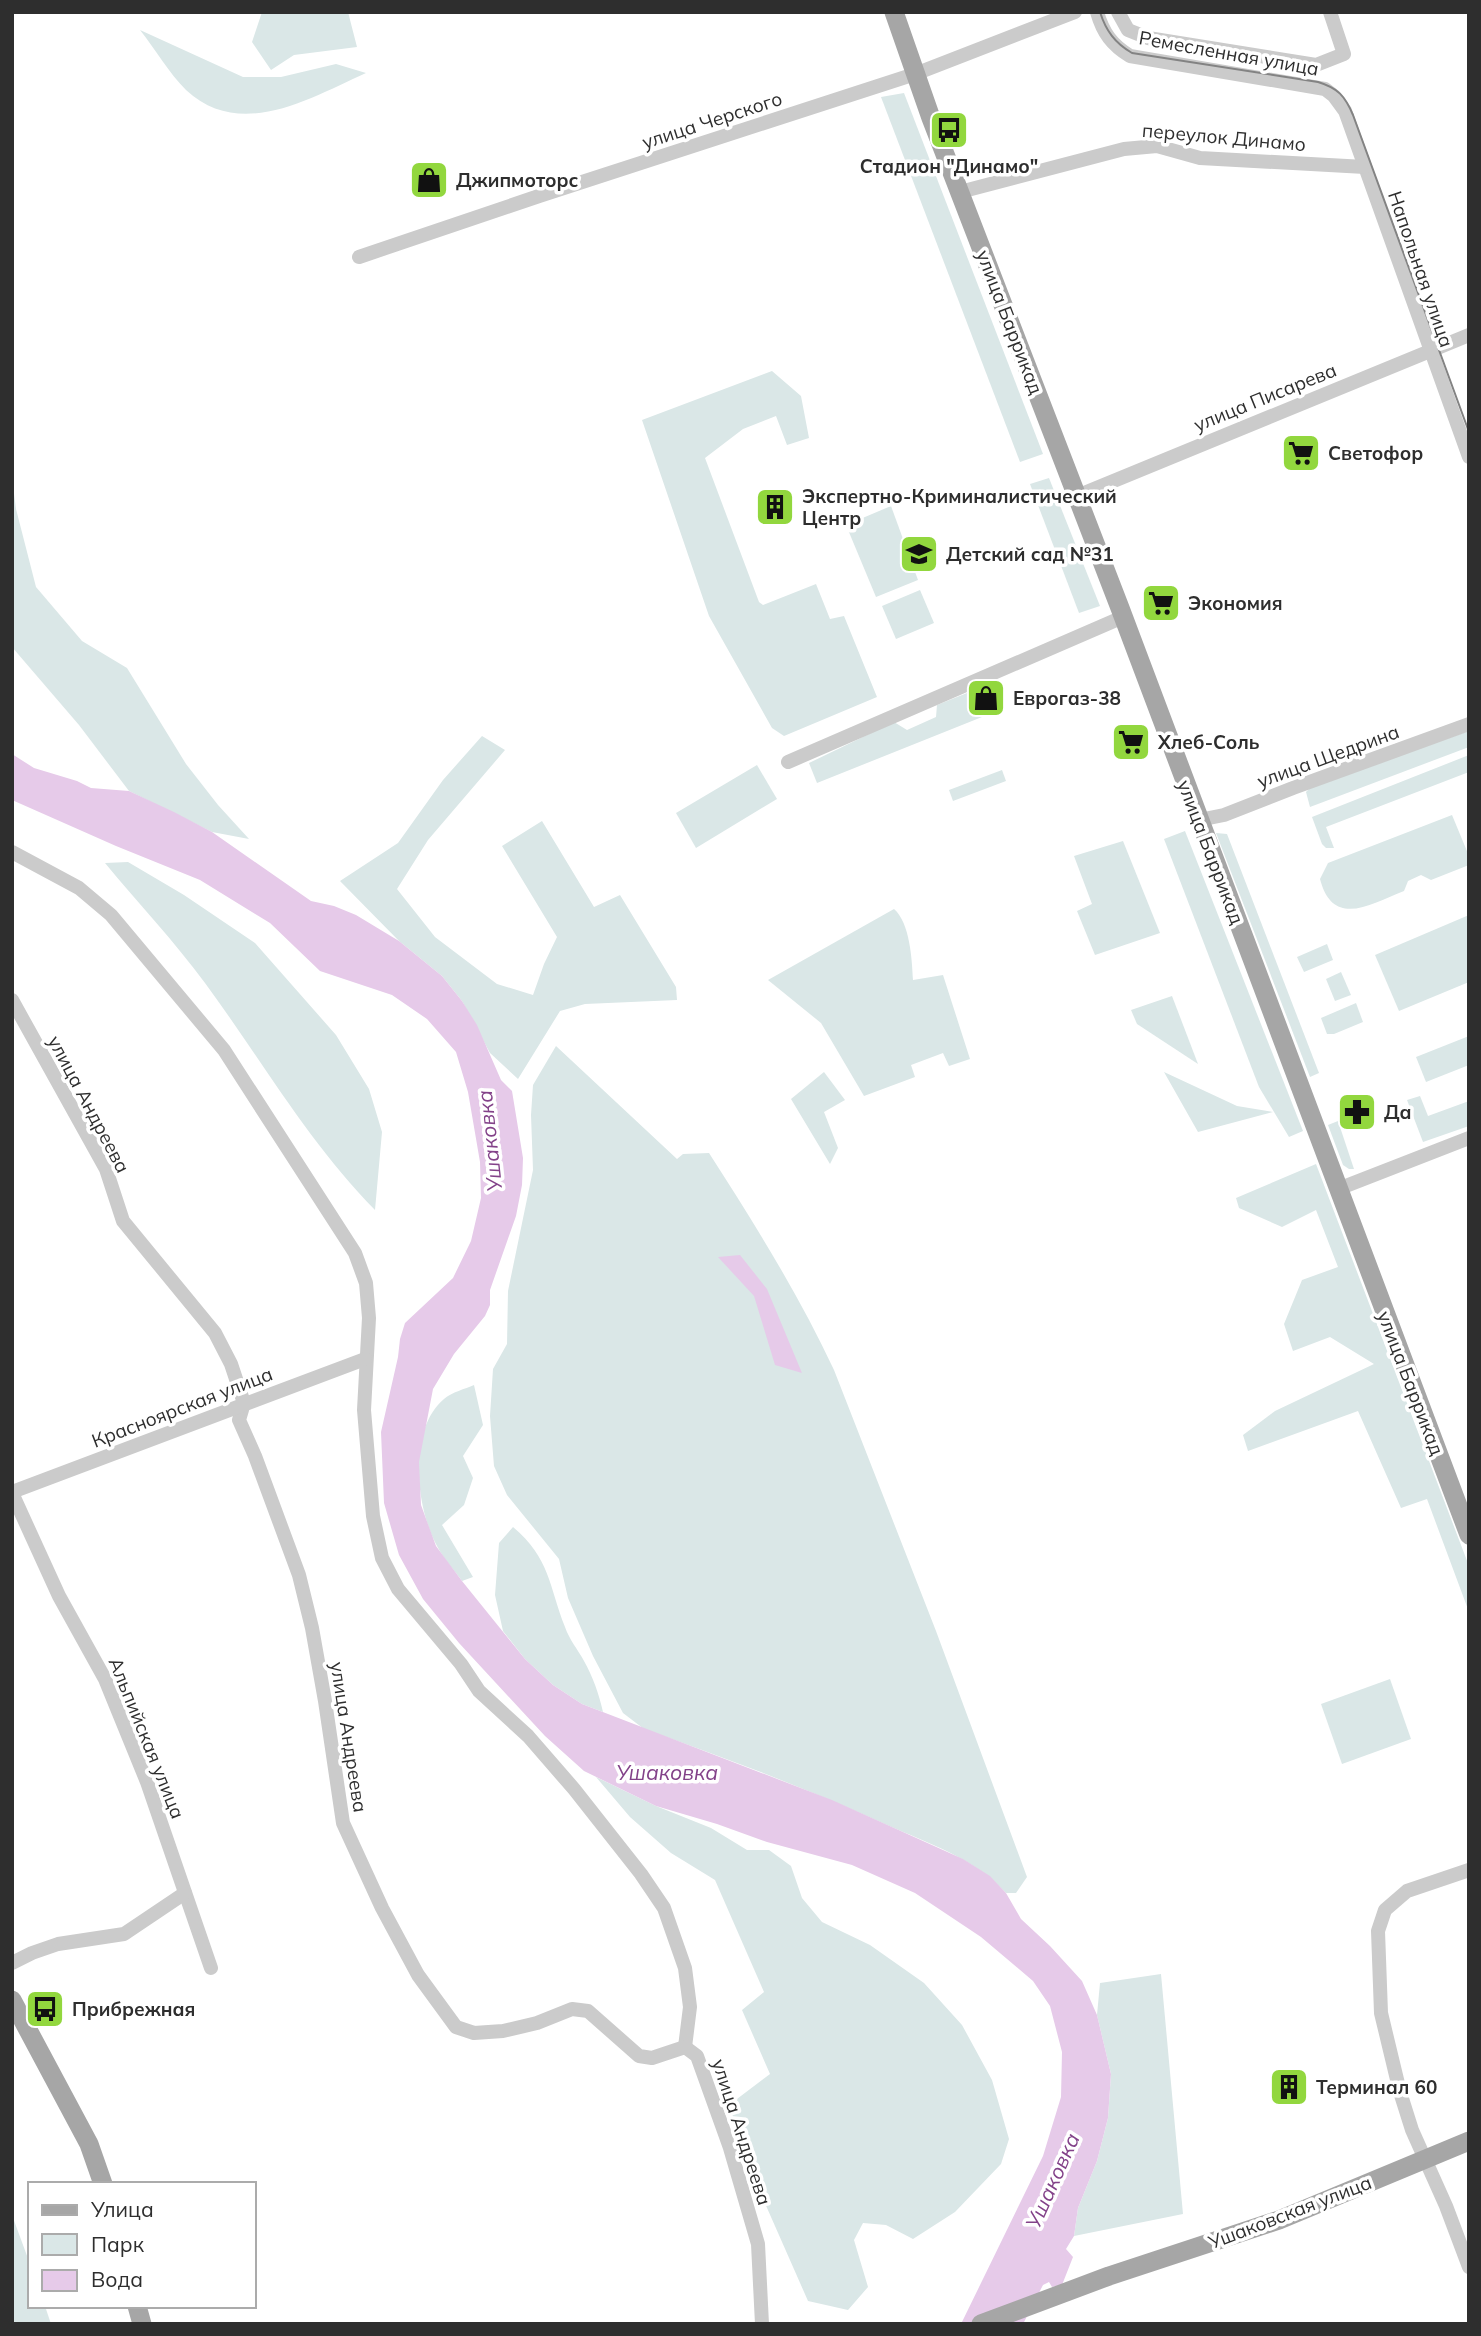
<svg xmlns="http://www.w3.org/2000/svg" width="1481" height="2336" font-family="Mulish,sans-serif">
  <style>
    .green { fill: #dae7e7 }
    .water { fill: #e6cae9 }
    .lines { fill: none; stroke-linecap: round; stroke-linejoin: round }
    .minor { stroke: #cbcbcb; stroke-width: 14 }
    .major { stroke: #a6a6a6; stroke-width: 19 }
    .tram { stroke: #838383; stroke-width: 2 }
    .labels { text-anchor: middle; stroke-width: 7; stroke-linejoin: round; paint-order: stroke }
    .street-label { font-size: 19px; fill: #2e2e2e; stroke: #fff }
    .poi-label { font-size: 19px; font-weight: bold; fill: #2e2e2e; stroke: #fff; text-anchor: start }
    .water-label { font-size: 21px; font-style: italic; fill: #834289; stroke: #fff }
  </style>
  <rect width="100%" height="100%" fill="#fff"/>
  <!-- green -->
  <g class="green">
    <polygon points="262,12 348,12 357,47 294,55 271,70 252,42"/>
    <path d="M140 30 243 77H281L336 64 366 73C310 98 241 141 186 90 169 73 155 49 140 30Z"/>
    <polygon points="904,93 1043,454 1020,462 881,97"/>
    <polygon points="772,371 801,396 809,438 787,445 776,416 743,429 705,458 759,602 763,605 816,584 830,619 844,616 877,697 784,736 772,728 709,616 642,420"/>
    <polygon points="12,478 16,509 36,587 82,641 127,668 186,764 218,805 249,839 212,832 129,791 79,725 12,647"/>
    <polygon points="1049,478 1100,606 1079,613 1030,484"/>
    <polygon points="891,506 918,580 876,597 846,525"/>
    <polygon points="920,590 934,623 896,639 882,606"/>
    <polygon points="972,691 982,717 817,783 809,763 894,722 907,730 936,717 937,705"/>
    <polygon points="1469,731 1469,747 1310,807 1306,792 1311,787"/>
    <polygon points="482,736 505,750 428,840 397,889 435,937 497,984 533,995 544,964 557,937 502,846 542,821 594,907 620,895 676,987 677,1000 585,1004 560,1011 518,1079 490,1053 462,1001 442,976 399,941 340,881 398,843 443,780"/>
    <polygon points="1469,755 1469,772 1326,827 1334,848 1326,848 1322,844 1312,817"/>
    <polygon points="757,765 777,799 696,848 676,813"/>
    <polygon points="1002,770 1006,781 953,801 949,790"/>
    <path d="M1452 815 1469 856V865L1431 880 1421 875 1408 881 1404 891C1371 904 1333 929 1320 879L1328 863Z"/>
    <polygon points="1185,831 1303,1131 1289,1137 1259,1087 1164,839"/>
    <polygon points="1216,833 1227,834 1319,1073 1310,1077"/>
    <polygon points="1123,841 1160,933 1095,955 1077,911 1092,904 1074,856"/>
    <path d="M128 862 184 895 255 943 336 1035 369 1089 382 1132 375 1210C308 1142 261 1059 205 983 174 941 138 903 105 863Z"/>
    <path d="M894 909C910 923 912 959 913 980L943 975 970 1059 949 1066 943 1053 911 1065 915 1077 864 1096 821 1023 768 980Z"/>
    <polygon points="1469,915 1469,982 1399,1011 1375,955"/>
    <polygon points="1327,944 1333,960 1304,972 1297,957"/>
    <polygon points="1341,972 1351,995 1335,1001 1326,979"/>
    <polygon points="1172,996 1198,1064 1137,1024 1131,1010"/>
    <polygon points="1356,1003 1363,1022 1334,1034 1327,1034 1321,1018"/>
    <polygon points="1469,1036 1469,1065 1426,1082 1416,1057"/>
    <path d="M556 1046 677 1159 683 1154 709 1153C754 1223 799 1295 834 1370L936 1631 1027 1877 1016 1893H1006C974 1858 930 1844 887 1825 808 1789 726 1758 644 1729L623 1713 593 1656 568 1598 559 1559 507 1495 494 1466 490 1416 493 1369 507 1344 508 1291 533 1170 531 1115 533 1085Z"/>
    <polygon points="824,1072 845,1100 824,1112 838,1148 830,1164 791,1099"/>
    <polygon points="1164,1072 1237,1106 1273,1112 1198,1132"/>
    <polygon points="1420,1096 1428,1116 1469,1101 1469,1126 1423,1142 1407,1100"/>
    <polygon points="1338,1121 1354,1169 1355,1169 1349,1169 1343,1165 1328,1125"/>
    <polygon points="1316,1164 1469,1566 1469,1612 1427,1499 1401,1508 1358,1411 1248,1451 1243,1435 1275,1411 1374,1364 1330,1337 1293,1351 1284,1324 1302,1280 1338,1267 1316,1210 1282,1227 1239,1208 1236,1198"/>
    <path d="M474 1385 483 1425 463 1456 473 1478 464 1505 442 1525 473 1577 462 1581C454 1570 443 1558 437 1546 416 1508 407 1430 444 1399 452 1392 465 1389 474 1385Z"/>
    <path d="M513 1527C550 1558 549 1586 565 1627 569 1639 578 1650 584 1661 593 1677 599 1694 603 1712L582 1704 553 1685 525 1659 503 1631 495 1595 499 1543Z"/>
    <polygon points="1390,1679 1411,1739 1342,1764 1321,1704"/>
    <polygon points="596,1777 656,1806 711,1828 747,1850 769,1850 791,1866 802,1898 822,1922 870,1945 924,1983 962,2025 992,2080 1009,2139 1001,2164 955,2212 913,2239 886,2225 863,2223 854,2240 868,2287 848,2310 808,2301 753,2176 729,2105 770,2074 742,2010 764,1992 715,1880 671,1853 630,1817"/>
    <polygon points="1161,1974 1183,2214 1074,2236 1078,2208 1097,2161 1108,2118 1111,2074 1097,2015 1100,1983"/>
    <polygon points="12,2215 30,2264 30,2306 45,2306 51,2324 12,2324"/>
  </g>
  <!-- water -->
  <g class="water">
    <polygon points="12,754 34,768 77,781 91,788 129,791 174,812 212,832 311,901 334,906 356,915 399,941 442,976 462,1001 477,1025 501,1080 512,1091 523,1158 522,1185 516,1216 490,1290 490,1305 485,1316 454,1354 433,1389 419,1462 421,1505 436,1546 462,1581 525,1659 553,1685 582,1704 832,1800 963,1859 990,1876 1006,1893 1021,1919 1050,1946 1082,1981 1097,2015 1111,2074 1108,2118 1097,2161 1078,2208 1074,2236 1066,2249 1073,2257 1062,2285 1052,2287 1049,2282 1043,2285 1023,2324 961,2324 1043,2156 1061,2097 1062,2052 1050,2006 1033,1981 981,1937 915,1893 852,1865 767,1842 717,1824 656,1806 584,1771 545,1736 459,1643 423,1599 399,1555 384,1503 381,1432 398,1357 400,1339 405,1323 453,1278 471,1241 481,1198 480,1162 468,1092 456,1052 427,1019 392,995 320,971 270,923 200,880 116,846 12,800"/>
    <polygon points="740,1255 767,1289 802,1373 775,1365 754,1296 718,1257"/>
  </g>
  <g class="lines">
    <!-- minor -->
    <g class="minor">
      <path d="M1097 12C1103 33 1112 45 1130 56L1325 89 1334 96 1345 111 1469 457"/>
      <polyline points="1118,12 1128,30 1148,38 1316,65 1344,54 1330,12"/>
      <polyline points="960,192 1124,149 1157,146 1200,158 1365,167"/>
      <polyline points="359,257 539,196 915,74 1075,12"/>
      <polyline points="1077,496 1469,335"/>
      <polyline points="788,762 1123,617"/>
      <polyline points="1199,820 1224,815 1293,788 1469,724"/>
      <polyline points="12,852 79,888 111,915 224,1050 355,1253 366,1283 369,1318 364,1410 373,1516 382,1558 398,1589 461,1664 479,1691 528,1736 574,1789 641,1874 664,1908 685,1968 690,2007 685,2047"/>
      <polyline points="12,1000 106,1169 123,1221 215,1333 231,1364 244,1403 239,1420 255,1456 299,1575 312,1628 325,1701 343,1823 382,1908 418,1975 456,2027 474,2033 503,2031 537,2023 572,2009 588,2011 639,2056 652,2058 685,2047 697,2056 730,2148 758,2244 762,2324"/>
      <polyline points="1338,1189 1469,1138"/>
      <polyline points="12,1492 365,1359"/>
      <polyline points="12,1493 59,1596 105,1679 147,1782 211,1968"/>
      <polyline points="1469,1870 1407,1891 1385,1910 1378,1931 1381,2013 1400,2092 1412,2130 1446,2206 1469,2267"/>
      <polyline points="12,1963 32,1953 58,1944 124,1934 185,1893"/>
    </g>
    <!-- major -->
    <g class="major">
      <polyline points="894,12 931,118 1120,608 1469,1535"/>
      <polyline points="12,2000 89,2144 103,2184"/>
      <polyline points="137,2306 142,2324"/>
      <polyline points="981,2324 1109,2276 1279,2220 1469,2141"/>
    </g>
    <!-- tram -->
    <path class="tram" d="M1100 12C1106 31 1115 43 1132 53L1318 82C1338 88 1345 96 1353 115L1469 432"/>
  </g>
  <!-- icons -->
  <defs>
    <g id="bus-square" transform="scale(2.0125)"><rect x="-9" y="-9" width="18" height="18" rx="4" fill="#92d73e" stroke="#fff"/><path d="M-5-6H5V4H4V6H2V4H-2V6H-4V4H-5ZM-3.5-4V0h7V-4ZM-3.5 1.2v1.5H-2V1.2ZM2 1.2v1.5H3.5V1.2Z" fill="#111"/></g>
    <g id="shop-square" transform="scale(2.0125)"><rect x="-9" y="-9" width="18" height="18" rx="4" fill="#92d73e" stroke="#fff"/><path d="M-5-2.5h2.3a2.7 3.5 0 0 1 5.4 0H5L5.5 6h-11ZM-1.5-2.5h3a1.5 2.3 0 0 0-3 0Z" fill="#111"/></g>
    <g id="supermarket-square" transform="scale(2.0125)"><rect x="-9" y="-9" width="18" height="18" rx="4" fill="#92d73e" stroke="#fff"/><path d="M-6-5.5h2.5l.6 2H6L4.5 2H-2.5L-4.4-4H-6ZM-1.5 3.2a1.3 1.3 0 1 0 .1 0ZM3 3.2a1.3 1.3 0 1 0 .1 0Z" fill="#111"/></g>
    <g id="building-square" transform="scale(2.0125)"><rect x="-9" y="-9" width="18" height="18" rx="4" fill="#92d73e" stroke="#fff"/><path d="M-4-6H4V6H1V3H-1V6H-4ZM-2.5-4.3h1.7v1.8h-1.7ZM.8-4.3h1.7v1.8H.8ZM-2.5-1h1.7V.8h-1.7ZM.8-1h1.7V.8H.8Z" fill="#111"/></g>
    <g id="school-square" transform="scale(2.0125)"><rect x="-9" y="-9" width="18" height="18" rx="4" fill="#92d73e" stroke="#fff"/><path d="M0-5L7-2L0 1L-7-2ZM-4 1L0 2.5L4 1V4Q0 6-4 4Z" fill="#111"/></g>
    <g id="pharmacy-square" transform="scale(2.0125)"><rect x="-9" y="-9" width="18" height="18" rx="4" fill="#92d73e" stroke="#fff"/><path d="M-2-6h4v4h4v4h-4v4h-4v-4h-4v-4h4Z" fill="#111"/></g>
  </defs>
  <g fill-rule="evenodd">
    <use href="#bus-square" x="949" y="130"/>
    <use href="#shop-square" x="429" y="180"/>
    <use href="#supermarket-square" x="1301" y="453"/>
    <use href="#building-square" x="775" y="507"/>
    <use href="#school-square" x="919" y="554"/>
    <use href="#supermarket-square" x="1161" y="603"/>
    <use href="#shop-square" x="986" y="698"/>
    <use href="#supermarket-square" x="1131" y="742"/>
    <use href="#pharmacy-square" x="1357" y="1112"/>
    <use href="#bus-square" x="45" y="2009"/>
    <use href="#building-square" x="1289" y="2087"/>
  </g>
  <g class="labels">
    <!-- street labels -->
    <g class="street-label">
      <text transform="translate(1229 53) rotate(10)" y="7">Ремесленная улица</text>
      <text transform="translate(712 120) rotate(-18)" y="7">улица Черского</text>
      <text transform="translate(1224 137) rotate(5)" y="7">переулок Динамо</text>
      <text transform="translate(1421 269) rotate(71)" y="7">Напольная улица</text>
      <text transform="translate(1010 322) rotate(69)" y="7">улица Баррикад</text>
      <text transform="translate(1265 397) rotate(-22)" y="7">улица Писарева</text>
      <text transform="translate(1328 756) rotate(-20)" y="7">улица Щедрина</text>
      <text transform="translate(1211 852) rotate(69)" y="7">улица Баррикад</text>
      <text transform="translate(89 1104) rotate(62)" y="7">улица Андреева</text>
      <text transform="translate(1411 1383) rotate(69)" y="7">улица Баррикад</text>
      <text transform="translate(182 1407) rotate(-21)" y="7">Красноярская улица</text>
      <text transform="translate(349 1737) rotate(81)" y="7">улица Андреева</text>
      <text transform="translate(147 1738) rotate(68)" y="7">Альпийская улица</text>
      <text transform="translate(742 2132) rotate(72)" y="7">улица Андреева</text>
      <text transform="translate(1290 2212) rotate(-21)" y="7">Ушаковская улица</text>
    </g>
    <!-- poi labels -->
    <g class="poi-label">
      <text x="949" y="173" text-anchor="middle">Стадион "Динамо"</text>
      <text x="456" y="187">Джипмоторс</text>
      <text x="1328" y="460">Светофор</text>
      <text x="802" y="503">Экспертно-Криминалистический<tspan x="802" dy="22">Центр</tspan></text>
      <text x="946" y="561">Детский сад №31</text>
      <text x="1188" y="610">Экономия</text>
      <text x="1013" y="705">Еврогаз-38</text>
      <text x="1158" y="749">Хлеб-Соль</text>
      <text x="1384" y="1119">Да</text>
      <text x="72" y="2016">Прибрежная</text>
      <text x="1316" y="2094">Терминал 60</text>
    </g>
    <!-- water labels -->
    <g class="water-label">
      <text transform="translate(490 1141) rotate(-96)" y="7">Ушаковка</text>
      <text x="667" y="1780">Ушаковка</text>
      <text transform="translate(1053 2181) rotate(-66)" y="7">Ушаковка</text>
    </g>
  </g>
  <!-- border -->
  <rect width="1481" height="2336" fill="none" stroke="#2e2e2e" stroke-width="28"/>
  <!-- legend -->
  <rect x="28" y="2182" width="228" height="126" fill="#ffffff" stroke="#ababab" stroke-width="2"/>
  <rect x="42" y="2205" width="35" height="10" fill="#a6a6a6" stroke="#ababab" stroke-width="2"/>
  <text x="91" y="2217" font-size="21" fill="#2e2e2e">Улица</text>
  <rect x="42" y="2234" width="35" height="21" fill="#dae7e7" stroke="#ababab" stroke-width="2"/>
  <text x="91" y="2252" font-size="21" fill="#2e2e2e">Парк</text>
  <rect x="42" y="2270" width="35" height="21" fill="#e6cae9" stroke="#ababab" stroke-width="2"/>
  <text x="91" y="2287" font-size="21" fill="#2e2e2e">Вода</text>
</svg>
